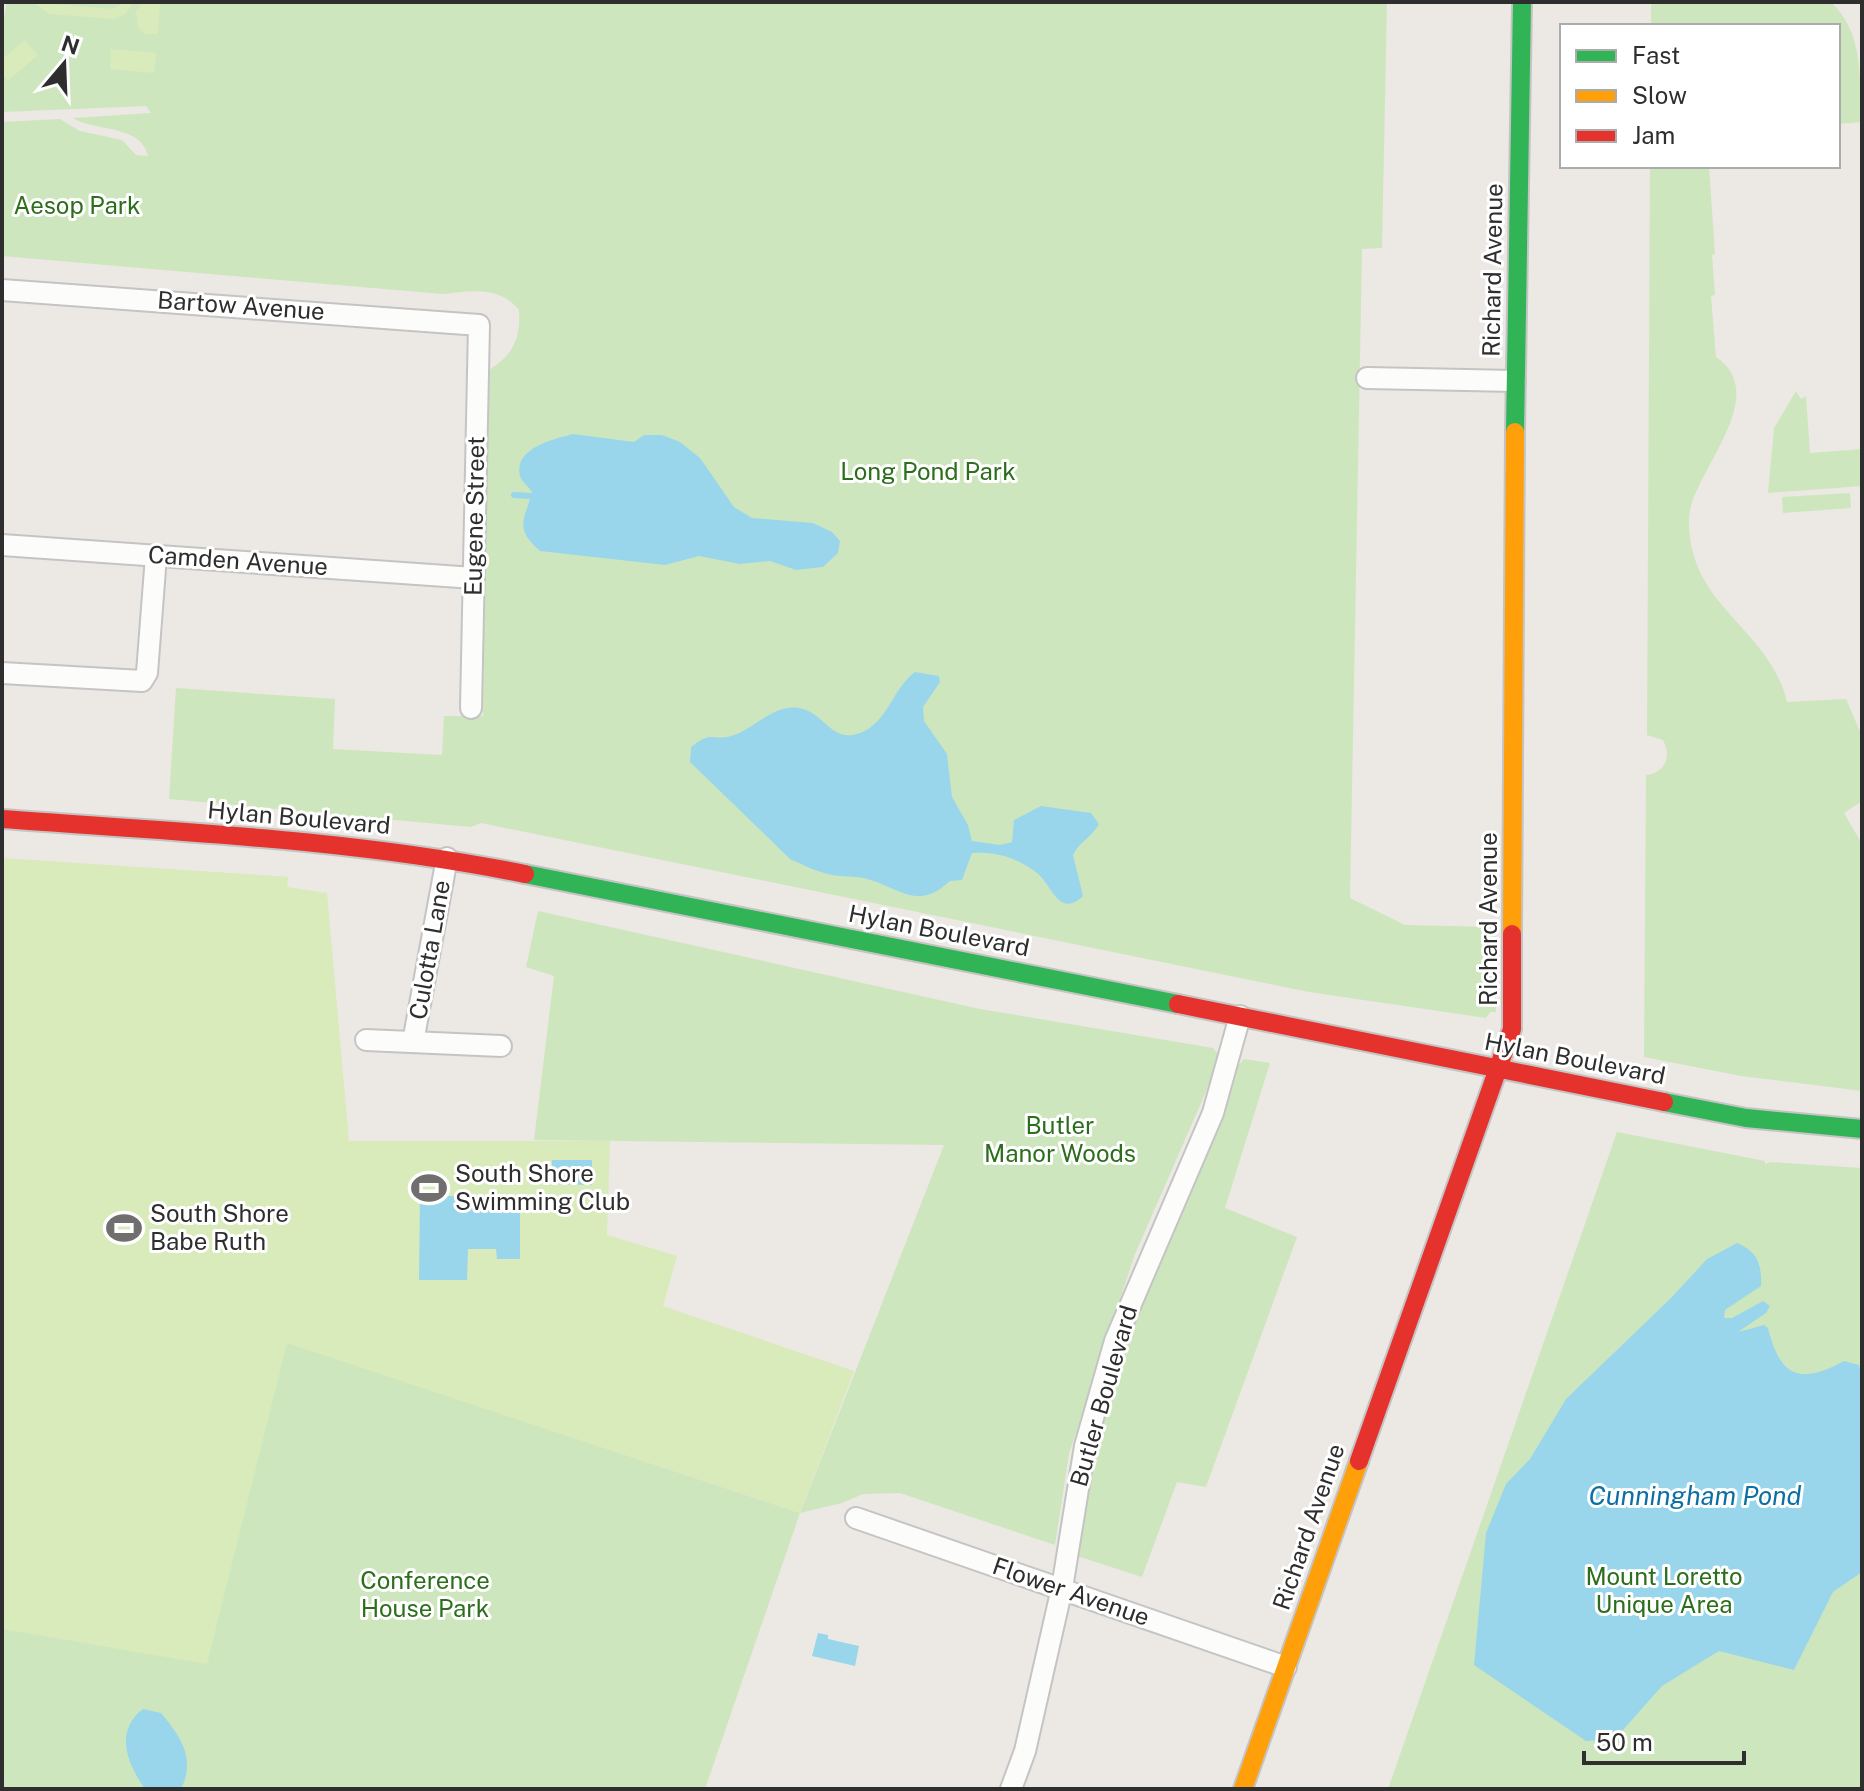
<svg xmlns="http://www.w3.org/2000/svg" width="1864" height="1791" font-family="'Public Sans',sans-serif">
  <style>
    .green { fill: #cee6be }
    .pitch { fill: #d9eabb }
    .water { fill: #99d6ec }
    .lines { fill: none; stroke-linecap: round; stroke-linejoin: round }
    .stream { stroke: #99d6ec; stroke-width: 6 }
    .street-casing { stroke: #c5c4c5; stroke-width: 24 }
    .fast-casing { stroke: #c5c4c5; stroke-width: 22 }
    .slow-casing { stroke: #c5c4c5; stroke-width: 22 }
    .jam-casing { stroke: #c5c4c5; stroke-width: 22 }
    .street { stroke: #fcfcfb; stroke-width: 20 }
    .fast { stroke: #30b455; stroke-width: 18 }
    .slow { stroke: #ff9f0a; stroke-width: 18 }
    .jam { stroke: #e5322d; stroke-width: 18 }
    .labels { text-anchor: middle; stroke-width: 6; stroke-linejoin: round; paint-order: stroke }
    .park-label { font-size: 24px; fill: #2c6e1b; stroke: #fff }
    .street-label { font-size: 24px; fill: #2e2e2e; stroke: #fff }
    .poi-label { font-size: 24px; fill: #2e2e2e; stroke: #fff; text-anchor: start }
    .water-label { font-size: 26px; font-style: italic; fill: #0d6fa3; stroke: #fff }
  </style>
  <rect width="100%" height="100%" fill="#ece8e4"/>
  <!-- green -->
  <g class="green">
    <path d="M7 2H1387L1382 248 1362 249 1350 898 1405 925 1495 927 1496 1012H1490L1486 1018 1309 992 481 823 471 827 169 799 176 688 335 699 333 749 442 755 444 716H483L487 371C512 356 521 340 519 310 499 285 471 291 442 294L2 256V122L60 119 80 131 122 140 136 155 148 156C141 124 95 132 73 118L151 113 146 106 2 112V28Z"/>
    <path d="M1651 2H1831C1864 33 1859 77 1862 122L1838 124V26H1651Z"/>
    <path d="M1650 166H1709L1715 254 1712 255 1715 295 1711 296 1716 357C1774 396 1690 475 1689 518 1687 607 1769 626 1787 702L1846 699 1862 736V801L1844 813 1862 844V1091L1741 1076 1644 1057 1646 775C1665 773 1672 757 1663 740L1647 735Z"/>
    <polygon points="1796,391 1801,399 1806,396 1810,453 1862,449 1862,486 1768,493 1774,428"/>
    <polygon points="1850,493 1851,508 1783,513 1782,497"/>
    <polygon points="2,859 288,877 238,1326 800,1513 944,1145 534,1140 554,976 526,967 538,911 980,1009 1213,1048 1218,1054 1219,1062 1135,1254 1069,1454 1055,1545 900,1493 863,1494 842,1503 800,1513 705,1789 2,1789"/>
    <path d="M1244 1059 1270 1063 1225 1208 1297 1237 1206 1487 1177 1482 1142 1577 1077 1556C1076 1525 1084 1496 1090 1466 1117 1328 1181 1199 1234 1070Z"/>
    <polygon points="1617,1132 1765,1161 1765,1164 1771,1162 1862,1168 1862,1789 1388,1789"/>
  </g>
  <!-- pitch -->
  <g class="pitch">
    <polygon points="33,2 113,9 123,2 133,2 126,14 114,19 49,14"/>
    <polygon points="143,2 160,2 158,34 144,34 138,27 136,12"/>
    <polygon points="25,40 38,55 8,81 2,74 2,59"/>
    <polygon points="111,49 156,53 154,73 110,69"/>
    <polygon points="2,858 288,877 287,887 327,893 349,1141 610,1141 607,1235 677,1256 663,1306 854,1371 800,1513 287,1343 207,1664 2,1629"/>
  </g>
  <!-- water -->
  <g class="water">
    <path d="M573 434 634 442 644 435H662L680 442 700 458 734 507 752 518 813 523 832 532 840 541 838 553 823 567 796 570 770 561 740 564 699 556 665 565 540 551C513 527 525 520 532 492 528 486 522 482 520 476 513 448 554 439 573 434Z"/>
    <path d="M915 672 939 676 940 682 923 707 924 721 947 754 952 797 968 825 972 841 1000 845 1012 842 1014 820 1041 806 1091 813 1099 824C1092 837 1080 841 1073 855L1083 896C1059 919 1052 885 1037 873 1018 858 996 851 972 853L962 880 950 881C917 912 899 887 864 878 853 876 842 877 832 875 817 872 803 865 790 859L690 762 691 747C713 730 710 741 731 736 753 730 773 704 799 708 824 712 831 742 857 734 888 725 892 688 915 672Z"/>
    <polygon points="552,1160 592,1160 592,1185 552,1184"/>
    <polygon points="420,1196 520,1196 520,1259 497,1259 496,1249 468,1249 467,1280 419,1280"/>
    <path d="M1737 1243C1757 1251 1762 1264 1761 1286L1725 1310 1724 1318H1732L1763 1301 1770 1306 1766 1313 1738 1332 1764 1325 1768 1328C1780 1377 1800 1385 1844 1361L1859 1365 1862 1379V1572L1833 1592 1794 1670 1719 1651 1662 1686 1615 1739 1586 1741 1474 1665 1486 1533 1506 1484 1530 1459 1566 1399 1672 1297 1707 1259Z"/>
    <polygon points="818,1633 828,1635 828,1639 859,1646 855,1666 812,1656"/>
    <path d="M143 1709 161 1713C181 1737 196 1759 181 1789H145C127 1764 114 1731 143 1709Z"/>
  </g>
  <g class="lines">
    <!-- stream -->
    <polyline class="stream" points="514,495 531,496"/>
    <!-- street casing -->
    <g class="street-casing">
      <g id="street">
        <polyline points="2,290 479,325 471,708"/>
        <polyline points="1367,378 1515,381"/>
        <polyline points="2,545 474,578"/>
        <polyline points="2,673 142,681 147,673 156,556"/>
        <polyline points="366,1040 501,1046"/>
        <polyline points="413,1042 447,858"/>
        <polyline points="856,1518 1286,1667"/>
        <polyline points="1011,1789 1025,1751 1062,1588 1085,1446 1115,1341 1213,1113 1240,1016"/>
      </g>
    </g>
    <!-- fast casing -->
    <g class="fast-casing">
      <g id="fast">
        <polyline points="1515,432 1522,2"/>
        <polyline points="525,874 1178,1004"/>
        <polyline points="1664,1102 1746,1118 1862,1129"/>
      </g>
    </g>
    <!-- slow casing -->
    <g class="slow-casing">
      <g id="slow">
        <polyline points="1512,934 1515,432"/>
        <polyline points="1243,1789 1359,1461"/>
      </g>
    </g>
    <!-- jam casing -->
    <g class="jam-casing">
      <g id="jam">
        <path d="M2 819C177 832 352 839 525 874"/>
        <polyline points="1178,1004 1664,1102"/>
        <polyline points="1359,1461 1512,1029 1512,934"/>
      </g>
    </g>
    <!-- street -->
    <use href="#street" class="street"/>
    <!-- fast -->
    <use href="#fast" class="fast"/>
    <!-- slow -->
    <use href="#slow" class="slow"/>
    <!-- jam -->
    <use href="#jam" class="jam"/>
  </g>
  <!-- icons -->
  <defs>
    <g id="stadium-bare" transform="scale(2.76)"><path d="M0-5a6.5 5 0 1 0 0 10a6.5 5 0 1 0 0-10ZM-3.5-1.8h7v3.6h-7Z" fill="#706f6e" stroke="#fff" stroke-width="2.5" paint-order="stroke"/></g>
  </defs>
  <g fill-rule="evenodd">
    <use href="#stadium-bare" x="429" y="1188"/>
    <use href="#stadium-bare" x="124" y="1228"/>
  </g>
  <g class="labels">
    <!-- park labels -->
    <g class="park-label">
      <text x="77" y="214">Aesop Park</text>
      <text x="928" y="480">Long Pond Park</text>
      <text x="1060" y="1134">Butler<tspan x="1060" dy="28">Manor Woods</tspan></text>
      <text x="1664" y="1585">Mount Loretto<tspan x="1664" dy="28">Unique Area</tspan></text>
      <text x="425" y="1589">Conference<tspan x="425" dy="28">House Park</tspan></text>
    </g>
    <!-- street labels -->
    <g class="street-label">
      <text transform="translate(1493 270) rotate(-89)" y="8">Richard Avenue</text>
      <text transform="translate(241 306) rotate(4)" y="8">Bartow Avenue</text>
      <text transform="translate(475 516) rotate(-89)" y="8">Eugene Street</text>
      <text transform="translate(238 561) rotate(4)" y="8">Camden Avenue</text>
      <text transform="translate(299 818) rotate(5)" y="8">Hylan Boulevard</text>
      <text transform="translate(1489 919) rotate(-90)" y="8">Richard Avenue</text>
      <text transform="translate(939 931) rotate(11)" y="8">Hylan Boulevard</text>
      <text transform="translate(430 950) rotate(-80)" y="8">Culotta Lane</text>
      <text transform="translate(1575 1059) rotate(11)" y="8">Hylan Boulevard</text>
      <text transform="translate(1104 1396) rotate(-74)" y="8">Butler Boulevard</text>
      <text transform="translate(1309 1527) rotate(-71)" y="8">Richard Avenue</text>
      <text transform="translate(1071 1592) rotate(19)" y="8">Flower Avenue</text>
    </g>
    <!-- poi labels -->
    <g class="poi-label">
      <text x="455" y="1182">South Shore<tspan x="455" dy="28">Swimming Club</tspan></text>
      <text x="150" y="1222">South Shore<tspan x="150" dy="28">Babe Ruth</tspan></text>
    </g>
    <!-- water labels -->
    <g class="water-label">
      <text x="1695" y="1505">Cunningham Pond</text>
    </g>
  </g>
  <!-- border -->
  <rect width="1864" height="1791" fill="none" stroke="#2e2e2e" stroke-width="8"/>
  <!-- legend -->
  <rect x="1560" y="24" width="280" height="144" fill="#ffffff" stroke="#ababab" stroke-width="2"/>
  <rect x="1576" y="50" width="40" height="12" fill="#30b455" stroke="#ababab" stroke-width="2"/>
  <text x="1632" y="64" font-size="24" fill="#2e2e2e">Fast</text>
  <rect x="1576" y="90" width="40" height="12" fill="#ff9f0a" stroke="#ababab" stroke-width="2"/>
  <text x="1632" y="104" font-size="24" fill="#2e2e2e">Slow</text>
  <rect x="1576" y="130" width="40" height="12" fill="#e5322d" stroke="#ababab" stroke-width="2"/>
  <text x="1632" y="144" font-size="24" fill="#2e2e2e">Jam</text>
  <!-- north arrow -->
  <g transform="translate(64 64) rotate(19)" stroke="#ffffff" stroke-width="6" paint-order="stroke">
  <path d="M0-6L14 30L0 20L-14 30Z" fill="#2e2e2e"/>
  <text y="-12" font-size="22" font-weight="bold" text-anchor="middle" fill="#2e2e2e">N</text>
  </g>
  <!-- scale -->
  <path d="M1584 1751v12h160v-12" fill="none" stroke="#2e2e2e" stroke-width="4"/>
  <text x="1596" y="1751" font-size="24" fill="#2e2e2e" stroke="#ffffff" stroke-width="6" paint-order="stroke">50 m</text>
</svg>
